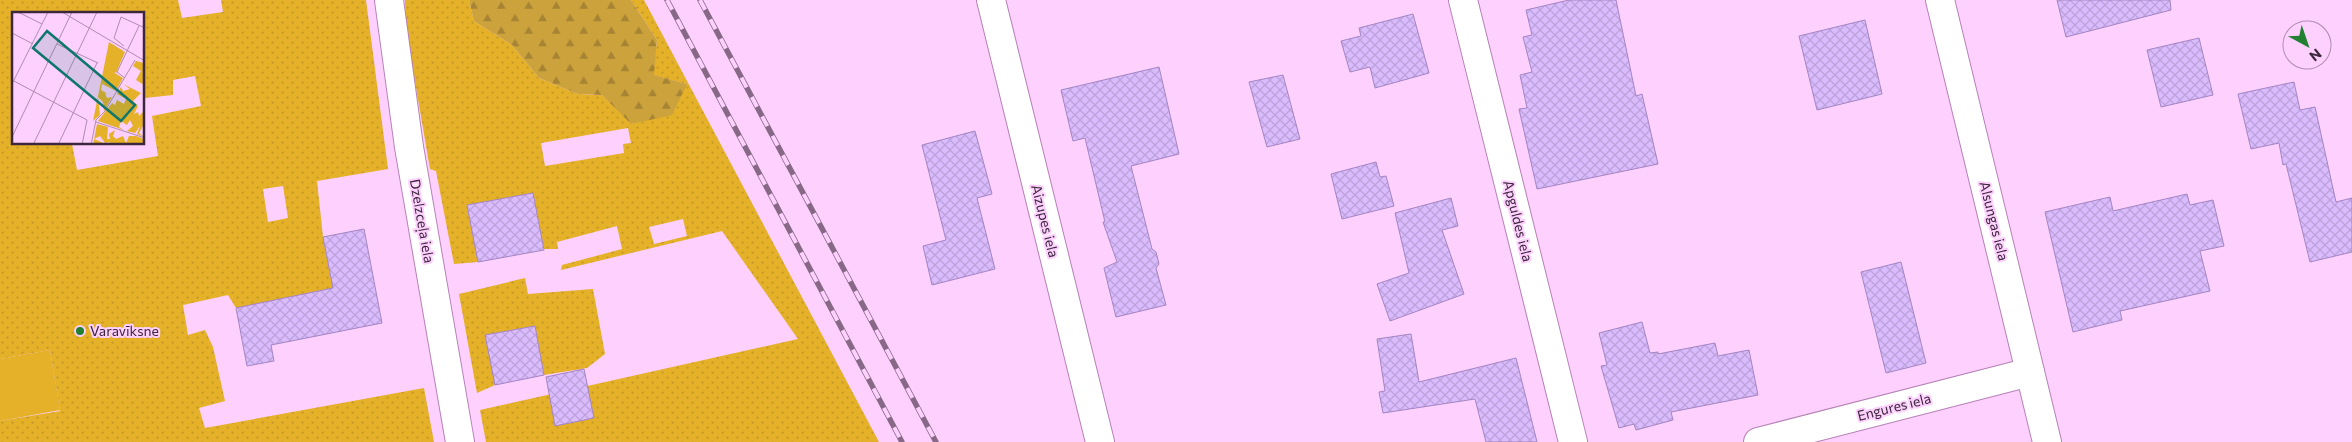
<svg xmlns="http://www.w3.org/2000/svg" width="2352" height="442" font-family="Commissioner,sans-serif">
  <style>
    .grass { fill: url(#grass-dots); fill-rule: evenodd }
    .forest { fill: url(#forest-firs) }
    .green { fill: #e4b128 }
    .building { fill: url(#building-cross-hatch); stroke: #a385c3 }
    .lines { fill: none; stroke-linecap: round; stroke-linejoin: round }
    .minor-casing { stroke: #b682b6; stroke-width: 30 }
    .minor { stroke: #fff; stroke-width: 28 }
    .rail-casing { stroke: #876987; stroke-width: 5.5 }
    .rail { stroke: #fdd0fd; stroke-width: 4; stroke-dasharray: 11; stroke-linecap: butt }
    .poi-dot { fill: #218032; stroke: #fdd0fd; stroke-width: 2 }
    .labels { text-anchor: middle; stroke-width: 4; stroke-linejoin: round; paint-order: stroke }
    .street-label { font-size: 14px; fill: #3c273d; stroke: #fdd0fd }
    .poi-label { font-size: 14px; fill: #3c273d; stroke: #fdd0fd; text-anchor: start }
    .inset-road { fill: none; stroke: #b08cb0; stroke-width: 1 }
    .view { fill: #0f766e; fill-opacity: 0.15; stroke: #0f766e; stroke-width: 2.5 }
    .inset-edge { fill: none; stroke: #3c273d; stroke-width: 2.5 }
  </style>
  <defs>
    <pattern id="grass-dots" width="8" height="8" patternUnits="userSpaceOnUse" patternTransform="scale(1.25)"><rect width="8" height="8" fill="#e4b128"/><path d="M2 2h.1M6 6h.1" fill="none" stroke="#c49825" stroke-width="1.8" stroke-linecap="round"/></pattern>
    <pattern id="forest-firs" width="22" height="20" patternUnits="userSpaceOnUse" patternTransform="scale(1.25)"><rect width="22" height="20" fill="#cba23b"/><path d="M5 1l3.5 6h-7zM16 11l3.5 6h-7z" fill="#a68433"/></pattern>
    <pattern id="building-cross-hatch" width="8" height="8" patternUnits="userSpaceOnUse" patternTransform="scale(1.25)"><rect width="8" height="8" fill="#dabbfd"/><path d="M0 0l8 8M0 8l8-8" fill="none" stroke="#bca1da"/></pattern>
  </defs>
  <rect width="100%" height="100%" fill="#fdd0fd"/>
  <!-- grass -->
  <g class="grass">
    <path d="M0 0H178L182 18 223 12 221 0H366L388 169 317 181 323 237 333 288 236 308 228 295 183 305 188 335 205 330 213 347 225 401 199 408 205 428 424 388 434 442H0V421L60 411 50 350 0 359ZM14 14H144V98L173 95V80L195 76 201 106 152 116 158 156 77 170 72 144H14ZM283 186 288 218 268 222 263 189Z"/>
    <path d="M405 0H469L474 21 512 45 539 78 578 94 602 95 632 124 687 84 653 75 657 40 631 0H644L879 442H486L480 410 798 339 722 231 561 270 562 265 622 249 617 226 557 242 558 249H544L533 193 467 205 478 262 454 264 436 171 430 169 406 29ZM628 128 631 143 623 144 624 153 545 166 541 143ZM683 219 687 236 654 244 649 227Z"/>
    <polygon points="525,278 528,294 593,289 605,354 587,368 544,375 535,326 486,335 495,385 477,393 459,294"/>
  </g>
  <!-- forest -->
  <polygon class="forest" points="469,0 631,0 657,40 654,75 687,84 672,115 631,124 602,95 578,94 539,78 512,45 474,21"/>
  <!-- green -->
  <polygon class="green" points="50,350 60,410 0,421 0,359"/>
  <!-- building -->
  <g class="building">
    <polygon points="1569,0 1616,0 1636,96 1642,94 1658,164 1537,189 1519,109 1527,108 1520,75 1532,72 1523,37 1532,35 1526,10"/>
    <polygon points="2057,0 2170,0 2171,10 2066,37"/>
    <polygon points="1413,14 1429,73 1375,88 1370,67 1350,72 1341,41 1361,36 1359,28"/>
    <polygon points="1865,20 1882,94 1817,110 1799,36"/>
    <polygon points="2199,38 2213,95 2161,107 2147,50"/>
    <polygon points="1159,67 1179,154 1131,166 1152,249 1156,252 1159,264 1156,268 1166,305 1116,317 1104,268 1117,262 1103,222 1105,222 1085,138 1073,141 1061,90"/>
    <polygon points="1283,75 1300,139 1267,147 1249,82"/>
    <polygon points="2294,82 2300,110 2315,107 2336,202 2352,198 2352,252 2310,262 2286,164 2283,165 2279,143 2251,149 2238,94"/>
    <polygon points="975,131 992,194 977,198 995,269 932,285 923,246 946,240 922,145"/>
    <polygon points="1376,162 1380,177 1386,176 1394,206 1342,219 1331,174"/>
    <polygon points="533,193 544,250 478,262 467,205"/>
    <polygon points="2187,194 2190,205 2213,200 2224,246 2200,251 2210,291 2120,311 2122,320 2073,332 2045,212 2110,197 2113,211"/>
    <polygon points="1451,198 1458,226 1442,230 1464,294 1390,321 1377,284 1409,273 1395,213"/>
    <polygon points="364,229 382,323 271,345 274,361 247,366 236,308 333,288 323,237"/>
    <polygon points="1901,262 1926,363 1886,373 1861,272"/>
    <polygon points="1642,322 1650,353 1658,352 1658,354 1715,343 1718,356 1749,350 1758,395 1671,412 1673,420 1636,430 1634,424 1619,428 1601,366 1607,365 1599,333"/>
    <polygon points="535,326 544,375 495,385 485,335"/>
    <polygon points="1411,334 1419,382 1516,358 1537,442 1486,442 1475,399 1383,413 1379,392 1385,391 1377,339"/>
    <polygon points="584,369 594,418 555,426 546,377"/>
  </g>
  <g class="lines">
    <!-- minor casing -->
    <g class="minor-casing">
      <g id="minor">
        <polyline points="389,0 409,147 460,442"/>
        <polyline points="991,0 1100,442"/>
        <polyline points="1463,0 1573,442"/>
        <polyline points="1940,0 2047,442"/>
        <polyline points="1758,442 2030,372"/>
      </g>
    </g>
    <!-- minor -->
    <use href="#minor" class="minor"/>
    <!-- rail casing -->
    <g class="rail-casing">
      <g id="rail">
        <polyline points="667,0 902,442"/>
        <polyline points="700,0 936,442"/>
      </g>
    </g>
    <!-- rail -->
    <use href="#rail" class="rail"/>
  </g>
  <!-- markers -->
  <circle class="poi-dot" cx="80" cy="331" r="5"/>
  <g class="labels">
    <!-- street labels -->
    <g class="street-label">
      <text transform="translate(422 221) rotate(80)" y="5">Dzelzceļa iela</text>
      <text transform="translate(1045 221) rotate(76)" y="5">Aizupes iela</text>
      <text transform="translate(1518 221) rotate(76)" y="5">Apguldes iela</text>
      <text transform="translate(1994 221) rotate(76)" y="5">Alsungas iela</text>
      <text transform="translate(1894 407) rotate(-14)" y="5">Engures iela</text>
    </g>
    <!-- poi labels -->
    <g class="poi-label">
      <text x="90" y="336">Varavīksne</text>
    </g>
  </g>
  <!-- overview -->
  <g transform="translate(12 12)">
    <rect width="132" height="132" fill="#fdd0fd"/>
    <path d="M97 30 113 40 104 61 101 60 111 66 104 79 90 72 89 78 96 82 93 81 95 86 100 85 92 99 91 90 86 85 88 103 81 109ZM124 49 132 51V73L124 68 129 59 121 54ZM111 72 129 81 121 89 126 94 122 102 126 100 127 104 132 99V112L127 121 132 125 125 122 128 114 123 121 115 119 121 114 118 108 115 113 109 109 107 115 112 118 86 109 100 91 103 93 105 88 112 92 114 87 105 82 109 75 111 79 118 77ZM85 112 96 115 95 127H98L97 122 103 118 101 124 104 127 111 124 114 131 117 124H124L132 127V131L97 132 98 130 93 131 88 124 82 127 94 132 81 133Z" fill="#e4b128"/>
    <path class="inset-road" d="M6 0 30 12M50 0 133 49M0 21 21 32M45 32 86 51M112 34 102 26 109 5 133 16M113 66 105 60 127 14M2 69 75 108 70 133M0 72 36 0M84 110 133 126M0 125 60 0M21 133 85 0M46 133 85 51M79 133 84 108 93 99 123 48"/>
    <path class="view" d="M35 19 123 93 109 109 21 36Z"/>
    <rect width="132" height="132" class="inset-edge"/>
  </g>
  <!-- north arrow -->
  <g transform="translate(2307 45) rotate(140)"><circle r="24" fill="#fdd0fd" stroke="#b08cb0"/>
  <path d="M0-4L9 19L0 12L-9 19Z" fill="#218032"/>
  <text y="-8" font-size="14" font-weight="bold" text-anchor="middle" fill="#3c273d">N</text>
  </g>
</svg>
